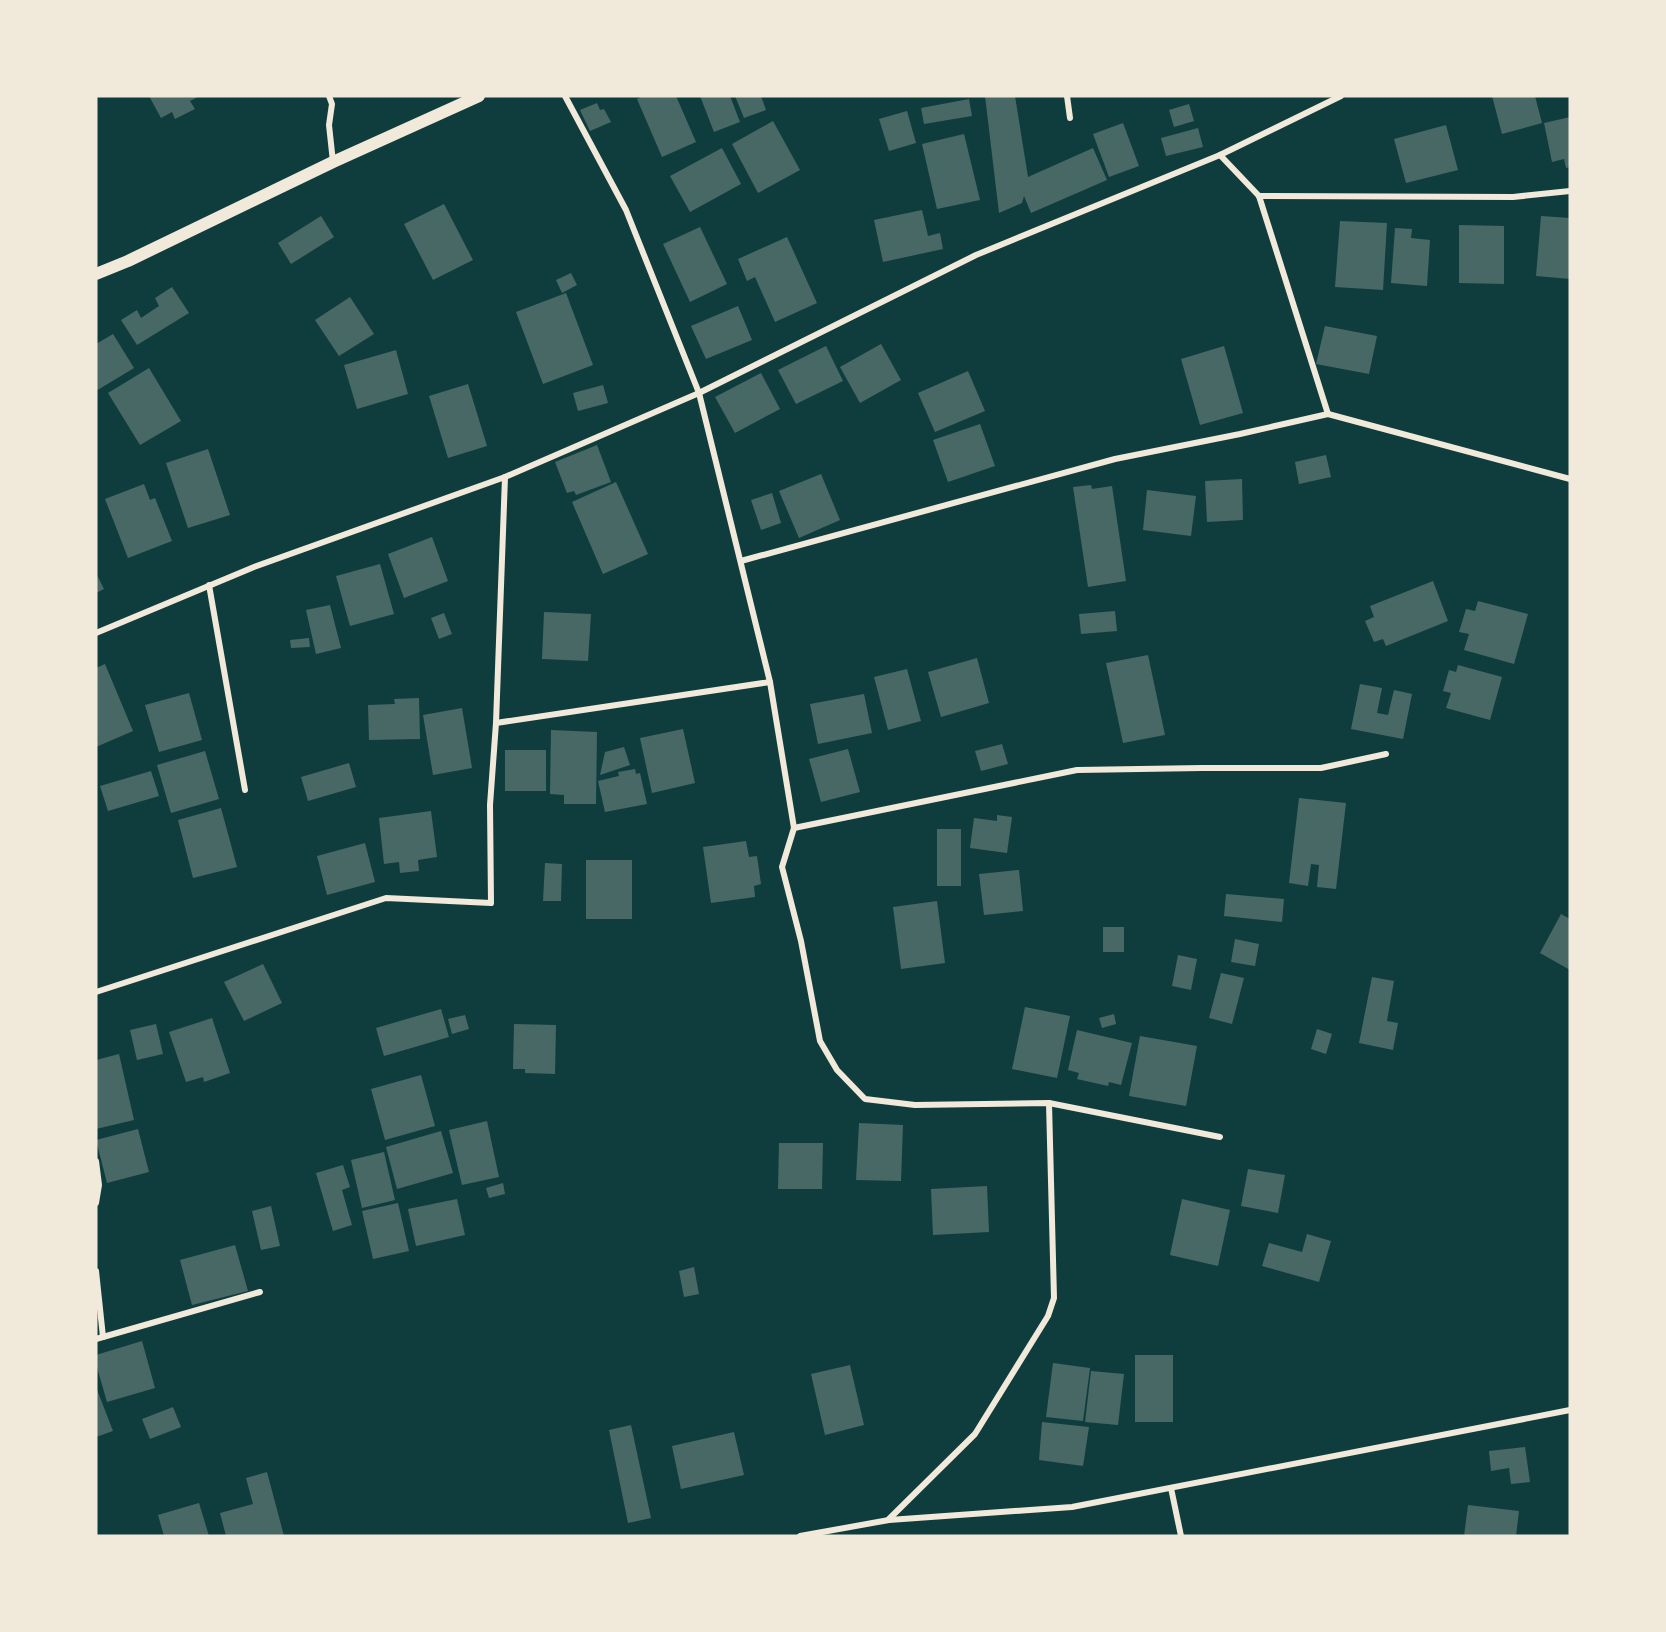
<svg xmlns="http://www.w3.org/2000/svg" width="1666" height="1632" font-family="'Alegreya Sans',sans-serif">
  <style>
    .building { fill: #486865 }
    .lines { fill: none; stroke-linecap: round; stroke-linejoin: round }
    .minor { stroke: #f1e9da; stroke-width: 6 }
    .secondary { stroke: #f1e9da; stroke-width: 12 }
  </style>
  <rect width="100%" height="100%" fill="#0f3d3e"/>
  <!-- building -->
  <g class="building">
    <polygon points="149,96 200,96 190,101 195,109 175,119 172,112 161,118"/>
    <polygon points="643,96 676,96 696,142 662,157 637,99"/>
    <polygon points="700,96 730,96 740,122 714,132"/>
    <polygon points="735,96 761,96 766,110 744,118"/>
    <polygon points="985,96 1015,96 1028,177 1093,148 1107,180 1031,213 1024,196 1022,203 999,213"/>
    <polygon points="1492,96 1535,96 1542,123 1502,134"/>
    <polygon points="969,99 972,116 924,124 921,108"/>
    <polygon points="597,103 600,110 604,109 611,122 590,131 580,110"/>
    <polygon points="1189,104 1194,121 1174,127 1169,110"/>
    <polygon points="907,111 916,143 889,151 879,119"/>
    <polygon points="1570,117 1570,167 1566,168 1564,159 1552,162 1544,123"/>
    <polygon points="773,121 800,170 758,193 732,144"/>
    <polygon points="1123,123 1139,166 1109,177 1093,134"/>
    <polygon points="1446,125 1458,170 1406,183 1394,139"/>
    <polygon points="1198,128 1203,147 1166,156 1161,138"/>
    <polygon points="964,134 980,200 937,209 922,144"/>
    <polygon points="722,148 741,184 690,212 670,176"/>
    <polygon points="444,204 473,260 433,280 404,224"/>
    <polygon points="922,210 928,236 940,233 943,249 883,262 874,220"/>
    <polygon points="321,216 334,237 291,264 278,243"/>
    <polygon points="1541,216 1570,218 1570,279 1536,276"/>
    <polygon points="1340,221 1387,223 1383,290 1335,287"/>
    <polygon points="1459,225 1504,226 1504,284 1459,283"/>
    <polygon points="700,227 727,284 690,302 663,244"/>
    <polygon points="1395,228 1412,229 1411,238 1430,240 1427,286 1391,283"/>
    <polygon points="787,237 817,303 775,322 755,277 747,281 738,259"/>
    <polygon points="571,273 577,285 562,293 556,280"/>
    <polygon points="172,287 189,313 137,345 121,320 137,310 141,318 159,306 155,298"/>
    <polygon points="566,293 593,365 543,384 516,312"/>
    <polygon points="350,297 374,334 339,356 315,320"/>
    <polygon points="738,306 752,340 706,359 691,326"/>
    <polygon points="1325,326 1377,336 1369,374 1316,364"/>
    <polygon points="113,334 134,368 96,391 96,344"/>
    <polygon points="881,344 901,380 860,403 840,367"/>
    <polygon points="826,346 843,381 796,404 778,370"/>
    <polygon points="1224,346 1243,413 1200,425 1181,359"/>
    <polygon points="396,350 408,394 357,409 344,365"/>
    <polygon points="149,368 181,421 140,445 108,393"/>
    <polygon points="968,371 985,411 935,432 918,393"/>
    <polygon points="761,373 780,409 735,433 715,397"/>
    <polygon points="468,384 487,446 448,458 429,396"/>
    <polygon points="603,385 608,403 578,411 573,393"/>
    <polygon points="980,424 995,466 948,482 933,440"/>
    <polygon points="597,445 611,482 576,495 574,491 567,493 555,462"/>
    <polygon points="208,449 230,515 188,528 166,463"/>
    <polygon points="1326,455 1331,477 1299,484 1295,462"/>
    <polygon points="821,474 840,520 799,538 779,491"/>
    <polygon points="1242,479 1243,520 1207,522 1205,481"/>
    <polygon points="616,482 648,554 603,574 572,502"/>
    <polygon points="144,484 150,500 155,498 172,541 128,558 105,499"/>
    <polygon points="1091,485 1092,489 1112,486 1126,581 1088,587 1073,487"/>
    <polygon points="1147,490 1196,496 1191,536 1143,530"/>
    <polygon points="772,493 781,523 761,530 751,500"/>
    <polygon points="432,537 448,581 404,598 388,554"/>
    <polygon points="380,564 394,614 350,626 336,576"/>
    <polygon points="96,573 104,589 96,593"/>
    <polygon points="1433,581 1448,621 1386,646 1383,639 1374,642 1365,621 1374,617 1370,606"/>
    <polygon points="1478,601 1528,614 1514,664 1464,650 1469,634 1459,632 1466,609 1475,611"/>
    <polygon points="330,605 341,648 316,654 306,610"/>
    <polygon points="1115,611 1117,631 1081,634 1079,614"/>
    <polygon points="544,612 591,614 588,661 542,659"/>
    <polygon points="444,613 452,634 439,639 431,618"/>
    <polygon points="309,638 310,647 291,648 290,640"/>
    <polygon points="1148,655 1165,735 1123,743 1106,663"/>
    <polygon points="977,658 989,703 941,717 928,672"/>
    <polygon points="105,664 133,731 96,747 96,668"/>
    <polygon points="1458,665 1502,677 1490,720 1446,708 1451,693 1443,691 1449,670 1456,672"/>
    <polygon points="907,669 921,721 888,730 874,677"/>
    <polygon points="1360,684 1382,688 1377,713 1388,715 1394,690 1412,694 1403,739 1351,729"/>
    <polygon points="189,693 202,740 159,752 145,705"/>
    <polygon points="864,694 872,733 818,744 810,704"/>
    <polygon points="419,698 420,739 369,740 368,705 395,704 394,699"/>
    <polygon points="462,708 472,768 433,775 423,715"/>
    <polygon points="683,729 695,783 652,793 640,738"/>
    <polygon points="551,730 597,732 596,804 564,804 564,795 550,794"/>
    <polygon points="1002,744 1008,764 981,771 975,751"/>
    <polygon points="624,747 630,765 600,775 605,752"/>
    <polygon points="848,749 860,792 821,802 809,759"/>
    <rect x="505" y="750" width="41" height="41"/>
    <polygon points="205,751 219,799 171,813 157,765"/>
    <polygon points="349,763 356,787 308,801 301,777"/>
    <polygon points="635,769 636,774 640,773 647,804 605,812 598,781 619,776 618,772"/>
    <polygon points="151,771 159,796 108,811 100,786"/>
    <polygon points="1299,798 1346,803 1336,889 1317,887 1319,865 1311,864 1308,886 1289,883"/>
    <polygon points="221,808 237,867 193,878 178,820"/>
    <polygon points="431,811 437,857 418,860 419,871 400,873 399,862 384,864 379,818"/>
    <polygon points="997,815 1012,817 1007,853 970,848 974,818 997,821"/>
    <rect x="937" y="829" width="24" height="57"/>
    <polygon points="746,841 749,857 757,856 761,884 754,886 755,897 711,903 703,847"/>
    <polygon points="365,843 375,882 327,895 317,856"/>
    <rect x="586" y="860" width="46" height="59"/>
    <polygon points="545,863 562,864 561,901 543,901"/>
    <polygon points="1019,870 1023,911 984,915 979,874"/>
    <polygon points="1226,894 1284,899 1282,922 1224,916"/>
    <polygon points="937,901 945,963 901,969 893,907"/>
    <polygon points="1561,914 1570,919 1570,970 1540,953"/>
    <rect x="1103" y="927" width="21" height="25"/>
    <polygon points="1235,939 1259,944 1255,966 1231,962"/>
    <polygon points="1178,955 1197,959 1191,990 1172,986"/>
    <polygon points="263,964 282,1003 244,1021 224,982"/>
    <polygon points="1221,973 1244,978 1232,1024 1209,1018"/>
    <polygon points="1372,977 1394,981 1387,1021 1398,1023 1393,1050 1359,1043"/>
    <polygon points="1025,1007 1070,1016 1057,1078 1012,1069"/>
    <polygon points="441,1009 449,1037 384,1056 376,1028"/>
    <polygon points="1114,1014 1116,1024 1102,1028 1099,1018"/>
    <polygon points="465,1015 469,1029 452,1034 448,1019"/>
    <polygon points="212,1018 230,1073 204,1082 203,1077 186,1082 169,1032"/>
    <polygon points="156,1024 163,1054 137,1060 130,1030"/>
    <polygon points="514,1024 556,1025 555,1074 525,1073 525,1069 513,1069"/>
    <polygon points="1317,1029 1332,1034 1326,1054 1311,1049"/>
    <polygon points="1077,1030 1132,1043 1121,1085 1109,1082 1108,1086 1077,1079 1079,1073 1068,1070"/>
    <polygon points="1140,1036 1197,1046 1186,1106 1129,1096"/>
    <polygon points="119,1054 134,1120 96,1129 96,1060"/>
    <polygon points="421,1075 435,1126 385,1140 371,1089"/>
    <polygon points="487,1121 499,1177 462,1185 449,1130"/>
    <polygon points="859,1123 903,1125 901,1181 856,1180"/>
    <polygon points="138,1129 149,1172 107,1183 96,1140"/>
    <polygon points="441,1131 453,1173 397,1189 386,1147"/>
    <polygon points="779,1143 823,1143 822,1189 778,1189"/>
    <polygon points="384,1152 395,1200 362,1208 351,1160"/>
    <polygon points="343,1165 350,1187 342,1190 352,1225 333,1231 316,1173"/>
    <polygon points="1248,1169 1285,1175 1278,1213 1241,1206"/>
    <polygon points="503,1183 505,1194 489,1198 486,1188"/>
    <polygon points="987,1186 989,1232 933,1235 931,1189"/>
    <polygon points="457,1199 465,1235 416,1246 408,1209"/>
    <polygon points="1182,1199 1230,1210 1218,1266 1170,1255"/>
    <polygon points="398,1203 409,1251 373,1259 362,1211"/>
    <polygon points="271,1206 280,1246 261,1250 252,1211"/>
    <polygon points="1307,1234 1331,1241 1319,1282 1262,1266 1269,1243 1302,1252"/>
    <polygon points="235,1245 248,1291 192,1305 180,1260"/>
    <polygon points="694,1267 699,1294 684,1297 679,1271"/>
    <polygon points="142,1341 155,1388 107,1402 96,1364 96,1355"/>
    <rect x="1135" y="1355" width="38" height="67"/>
    <polygon points="1053,1363 1090,1368 1083,1421 1046,1417"/>
    <polygon points="850,1365 864,1425 825,1435 811,1374"/>
    <polygon points="1091,1371 1124,1374 1118,1425 1085,1422"/>
    <polygon points="96,1387 113,1431 96,1437"/>
    <polygon points="173,1407 181,1427 150,1439 142,1419"/>
    <polygon points="1042,1422 1089,1427 1083,1466 1039,1460"/>
    <polygon points="631,1425 651,1518 628,1523 609,1430"/>
    <polygon points="734,1432 744,1475 681,1489 672,1446"/>
    <polygon points="1525,1447 1530,1482 1511,1484 1509,1468 1491,1471 1489,1451"/>
    <polygon points="267,1472 284,1536 226,1536 220,1513 253,1504 246,1478"/>
    <polygon points="199,1503 209,1536 164,1536 158,1515"/>
    <polygon points="1468,1505 1519,1511 1516,1536 1464,1536"/>
  </g>
  <g class="lines">
    <!-- minor -->
    <g class="minor">
      <polyline points="329,96 332,104 329,125 333,162"/>
      <polyline points="565,96 626,210 699,393 770,682 794,828 782,867 801,941 820,1041 837,1070 865,1099 915,1105 1049,1103 1220,1137"/>
      <polyline points="1067,96 1070,118"/>
      <polyline points="1220,155 1259,196 1328,414"/>
      <polyline points="1259,196 1513,197 1570,191"/>
      <polyline points="741,561 1115,459 1240,434 1328,414 1570,479"/>
      <polyline points="209,585 245,790"/>
      <polyline points="96,633 254,567 505,477 699,393 976,255 1220,155 1341,96"/>
      <polyline points="496,723 505,477"/>
      <polyline points="794,828 1077,770 1202,768 1321,768 1386,754"/>
      <polyline points="96,992 386,898 491,903 490,805 496,723 770,682"/>
      <polyline points="96,1161 99,1185 96,1203"/>
      <polyline points="96,1271 103,1337"/>
      <polyline points="96,1339 260,1292"/>
      <polyline points="1171,1488 1181,1536"/>
      <polyline points="889,1519 975,1434 1048,1316 1054,1298 1049,1103"/>
      <polyline points="800,1536 889,1520 1072,1507 1570,1410"/>
    </g>
    <!-- secondary -->
    <polyline class="secondary" points="96,274 128,261 333,162 479,96"/>
  </g>
  <!-- border -->
  <rect width="1666" height="1632" fill="none" stroke="#f1e9da" stroke-width="195"/>
</svg>
